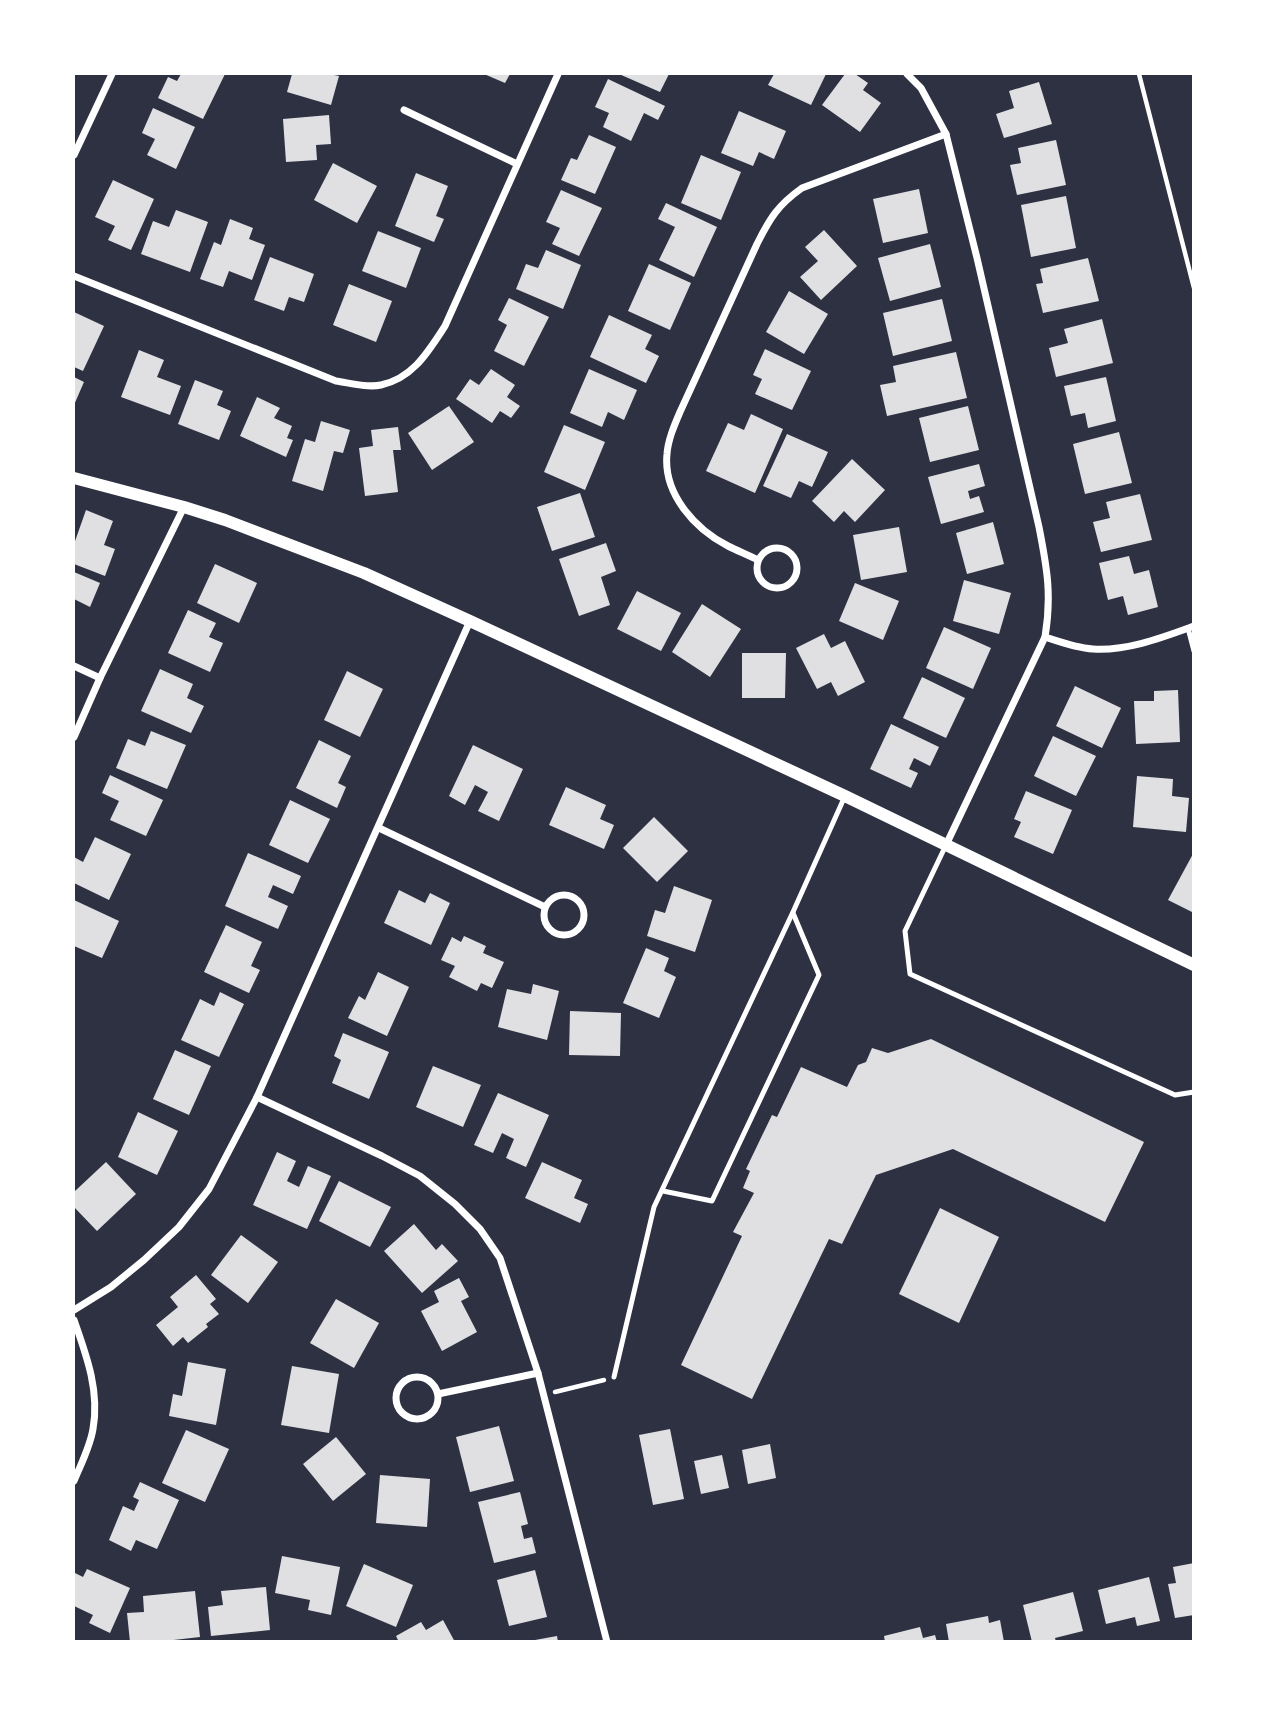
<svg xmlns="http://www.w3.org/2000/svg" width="1267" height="1715" font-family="Poppins,sans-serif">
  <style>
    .building { fill: #e0e0e3 }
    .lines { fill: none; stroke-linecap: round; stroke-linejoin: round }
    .path { stroke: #fff; stroke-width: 4.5 }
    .service { stroke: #fff; stroke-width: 5 }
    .minor { stroke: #fff; stroke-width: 7 }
    .tertiary { stroke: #fff; stroke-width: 12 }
  </style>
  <rect width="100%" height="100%" fill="#2d3142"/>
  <!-- building -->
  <g class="building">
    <polygon points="181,74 225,74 203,119 158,98 168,77 177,81"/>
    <polygon points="292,74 329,74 339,76 331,105 287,92"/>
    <polygon points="484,74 510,74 505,83"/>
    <polygon points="619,74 669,74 660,92"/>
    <polygon points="774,74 826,74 811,105 768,85"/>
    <polygon points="845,74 855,74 868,83 863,90 881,103 860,132 822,105"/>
    <polygon points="608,79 665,106 658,120 644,113 631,141 603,127 609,113 595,107"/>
    <polygon points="1039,82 1052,124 1004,138 996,114 1014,108 1009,91"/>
    <polygon points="153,108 195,127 176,169 147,155 155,139 142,133"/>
    <polygon points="739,111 786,131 774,159 759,152 753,166 721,153"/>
    <polygon points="329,115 331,144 316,145 317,160 286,162 283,119"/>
    <polygon points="589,135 616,147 595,194 561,180 571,158 577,160"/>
    <polygon points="1056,140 1066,185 1017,195 1010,165 1021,163 1018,148"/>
    <polygon points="701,155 741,172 721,220 681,203"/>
    <polygon points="333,163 377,186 357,223 314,200"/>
    <polygon points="416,173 448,186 436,216 444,219 434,242 395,226"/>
    <polygon points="113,180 154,199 131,250 108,240 115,226 95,217"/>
    <polygon points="919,189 928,233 883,243 873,199"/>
    <polygon points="561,190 602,208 579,256 552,244 560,228 546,222"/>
    <polygon points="1066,196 1076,248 1031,257 1021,205"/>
    <polygon points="666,203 717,227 694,277 659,260 675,227 658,219"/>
    <polygon points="176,210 208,222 190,272 141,254 153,221 169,227"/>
    <polygon points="230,219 253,228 249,239 265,245 252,280 229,271 223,287 200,279 214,242 221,245"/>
    <polygon points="824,230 857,266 821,300 800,277 818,261 805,247"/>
    <polygon points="378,231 421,248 406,288 362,271"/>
    <polygon points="930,244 941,287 890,301 878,258"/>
    <polygon points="546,250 581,265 563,309 516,289 526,264 538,268"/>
    <polygon points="270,257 314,274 304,302 289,297 284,311 254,300"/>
    <polygon points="1088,258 1099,301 1043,313 1036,284 1043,283 1040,269"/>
    <polygon points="649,264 691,283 670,330 628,311"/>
    <polygon points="349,284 392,301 376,342 333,325"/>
    <polygon points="789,291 828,314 804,354 766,332"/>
    <polygon points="509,298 549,317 524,366 494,351 507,325 498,320"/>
    <polygon points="942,299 952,341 893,356 883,313"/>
    <polygon points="74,312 104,326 83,371 74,367"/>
    <polygon points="609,315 652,335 645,349 659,356 646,383 590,357"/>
    <polygon points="1102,319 1113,363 1056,377 1049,348 1068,343 1064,329"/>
    <polygon points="765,349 811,371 792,410 755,394 762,379 753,375"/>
    <polygon points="139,350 164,360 157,377 181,386 170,415 121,397"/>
    <polygon points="956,352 967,398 887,416 880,385 896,382 893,366"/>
    <polygon points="491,369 515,385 507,397 520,406 511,418 500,411 492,423 456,399 470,379 479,385"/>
    <polygon points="589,369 637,390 624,420 608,412 602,427 570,413"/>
    <polygon points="74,377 84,382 74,405"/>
    <polygon points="1106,377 1116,421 1088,428 1085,413 1071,416 1064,386"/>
    <polygon points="195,380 223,391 217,405 231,411 219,440 178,424"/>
    <polygon points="257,397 280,408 274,418 292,426 287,438 293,440 286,457 240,436"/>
    <polygon points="449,406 474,442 432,470 408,433"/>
    <polygon points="968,406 979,450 930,462 919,418"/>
    <polygon points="751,414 783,429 755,493 706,471 728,423 744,430"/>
    <polygon points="321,421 350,430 343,453 334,451 323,491 292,481 305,439 315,442"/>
    <polygon points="564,425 605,442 585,490 544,472"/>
    <polygon points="398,427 401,450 393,450 398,492 365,496 359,448 373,446 371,430"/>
    <polygon points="1119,432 1132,483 1085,494 1073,444"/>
    <polygon points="787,434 828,452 812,487 799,481 791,498 763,486"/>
    <polygon points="852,459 885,490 855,522 844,511 834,522 812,501"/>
    <polygon points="979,464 985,486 968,491 970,499 979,496 984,512 941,524 928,477"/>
    <polygon points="580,493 595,537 552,551 537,507"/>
    <polygon points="1140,494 1152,540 1101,552 1093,522 1110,518 1106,502"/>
    <polygon points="86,510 113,521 104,545 115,549 105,576 74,564 74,544"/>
    <polygon points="993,522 1004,564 967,574 956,533"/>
    <polygon points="899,527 907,572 861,580 853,535"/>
    <polygon points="606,543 616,571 601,577 610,605 579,616 559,559"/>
    <polygon points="1129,556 1134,574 1149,570 1158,607 1128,615 1123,596 1108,600 1099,563"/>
    <polygon points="215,564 257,583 239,623 197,603"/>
    <polygon points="74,572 100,583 90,607 74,599"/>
    <polygon points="964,580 1011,593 999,634 953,621"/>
    <polygon points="855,583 899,601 883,640 839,621"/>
    <polygon points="637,591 681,613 661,651 617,629"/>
    <polygon points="702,604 741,629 710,677 672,652"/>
    <polygon points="188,610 216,623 209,637 223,643 210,672 168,653"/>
    <polygon points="944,627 991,648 973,689 926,668"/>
    <polygon points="824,634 831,648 845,641 865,682 838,696 831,682 817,689 796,648"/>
    <polygon points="742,653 786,653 785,698 742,698"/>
    <polygon points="160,669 193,684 187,698 204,706 191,733 141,711"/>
    <polygon points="347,671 383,689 360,737 324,720"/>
    <polygon points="922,677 965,698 946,738 903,718"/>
    <polygon points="1075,686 1121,708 1102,748 1056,726"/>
    <polygon points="1178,690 1180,742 1136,744 1134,701 1154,701 1154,691"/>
    <polygon points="891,724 939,747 930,766 914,758 909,769 918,773 911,788 870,769"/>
    <polygon points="151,731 186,745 167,789 116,768 128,739 145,746"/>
    <polygon points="1053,736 1096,756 1076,796 1034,776"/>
    <polygon points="319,740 351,756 338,783 346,787 337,808 296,788"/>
    <polygon points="473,745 523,769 499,821 478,811 488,792 475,785 465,805 449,796"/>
    <polygon points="110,775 163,800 146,836 110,820 119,801 102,793"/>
    <polygon points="1137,776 1173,779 1172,796 1189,798 1186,832 1133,827"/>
    <polygon points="566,787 606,805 600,819 614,825 604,849 549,825"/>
    <polygon points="1026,791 1072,810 1053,854 1014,837 1021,822 1014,819"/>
    <polygon points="290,800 330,819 308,863 269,845"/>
    <polygon points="654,817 688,851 657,882 623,848"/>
    <polygon points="95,837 131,854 109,900 74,883 74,857 83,862"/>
    <polygon points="1194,852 1194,913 1168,900"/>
    <polygon points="248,853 301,876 293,894 273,885 268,897 288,906 278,929 225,906"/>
    <polygon points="674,886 712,900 695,952 647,936 655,910 665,913"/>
    <polygon points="399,890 425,903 430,893 450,903 431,945 384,923"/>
    <polygon points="74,900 119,921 102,958 74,946"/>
    <polygon points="226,925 262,942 251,966 260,970 249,993 204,972"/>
    <polygon points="464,936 486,946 483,953 504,962 492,988 481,983 477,991 449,977 455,966 441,960 452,937 461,942"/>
    <polygon points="646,948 669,958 664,971 676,977 659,1018 623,1003"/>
    <polygon points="378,972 409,987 387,1036 348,1018 359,996 365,1000"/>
    <polygon points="533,984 559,991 547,1040 498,1027 507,989 531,994"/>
    <polygon points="220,992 244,1004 219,1057 181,1040 200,999 214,1006"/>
    <polygon points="570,1011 621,1013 620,1056 569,1055"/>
    <polygon points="343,1033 389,1052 369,1099 332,1083 341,1060 334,1056"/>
    <polygon points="931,1039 1144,1142 1105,1222 953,1149 876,1175 842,1244 829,1239 752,1399 681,1365 742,1236 733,1232 754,1193 743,1188 750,1171 746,1169 772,1115 777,1117 801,1067 847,1087 858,1065 866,1062 872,1048 888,1053"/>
    <polygon points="175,1050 211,1066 189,1115 153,1099"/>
    <polygon points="433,1066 481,1085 463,1127 416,1107"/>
    <polygon points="498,1093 549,1115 526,1167 506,1158 514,1139 502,1133 493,1153 474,1145"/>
    <polygon points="138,1112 178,1131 157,1175 118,1157"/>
    <polygon points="277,1152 296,1161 287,1181 299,1187 308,1166 331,1176 307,1229 253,1205"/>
    <polygon points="106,1162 136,1194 97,1231 74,1207 74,1192"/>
    <polygon points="542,1162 582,1180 574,1198 588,1204 580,1223 525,1198"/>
    <polygon points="339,1181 391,1207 370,1247 319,1221"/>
    <polygon points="940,1208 999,1237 959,1323 899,1294"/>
    <polygon points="414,1224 436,1250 442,1244 458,1261 422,1293 384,1251"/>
    <polygon points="241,1235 278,1262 248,1303 211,1275"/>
    <polygon points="196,1275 216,1299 210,1304 219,1314 206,1324 208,1327 188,1343 183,1337 173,1346 156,1325 178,1307 170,1297"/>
    <polygon points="459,1278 469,1297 461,1301 477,1332 442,1351 421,1311 439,1302 434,1291"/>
    <polygon points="336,1299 379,1323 354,1368 310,1343"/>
    <polygon points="188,1362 226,1369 216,1425 169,1416 173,1394 182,1396"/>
    <polygon points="292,1366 339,1374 329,1433 281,1425"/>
    <polygon points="499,1426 514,1481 470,1492 456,1437"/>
    <polygon points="670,1429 684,1499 653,1505 639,1435"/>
    <polygon points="186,1430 229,1449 205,1502 162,1483"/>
    <polygon points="336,1437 366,1474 333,1501 303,1464"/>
    <polygon points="770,1444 776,1478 748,1484 742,1450"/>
    <polygon points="722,1455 729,1488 701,1494 694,1461"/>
    <polygon points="380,1475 430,1479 427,1527 376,1523"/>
    <polygon points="140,1482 179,1500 157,1549 136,1540 131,1551 109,1540 123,1506 134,1511 139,1500 133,1497"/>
    <polygon points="520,1492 528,1524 521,1526 524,1539 532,1537 536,1553 494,1563 478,1502"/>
    <polygon points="282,1556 340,1567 331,1615 308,1610 310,1600 275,1593"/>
    <polygon points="1194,1563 1194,1615 1175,1618 1168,1584 1176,1583 1173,1567"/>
    <polygon points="364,1564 413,1585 396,1627 346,1606"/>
    <polygon points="87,1569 130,1588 110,1633 89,1623 93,1615 74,1606 74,1577 75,1573 83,1577"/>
    <polygon points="535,1570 547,1617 509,1626 497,1580"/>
    <polygon points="1149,1577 1160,1621 1137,1626 1135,1617 1106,1624 1098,1590"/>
    <polygon points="266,1587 270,1630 211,1636 208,1607 223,1605 221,1591"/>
    <polygon points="195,1591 200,1637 156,1642 130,1642 127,1613 144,1612 143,1596"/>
    <polygon points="1073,1592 1083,1631 1055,1638 1056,1642 1032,1642 1023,1605"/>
    <polygon points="988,1616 989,1623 1000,1620 1004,1642 949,1642 946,1624"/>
    <polygon points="443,1620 455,1642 399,1642 396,1636 421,1622 426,1630"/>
    <polygon points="920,1627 923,1638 935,1635 937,1642 885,1642 884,1636"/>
    <polygon points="557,1636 558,1642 535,1642 535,1640"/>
  </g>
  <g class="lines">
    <!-- path -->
    <g class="path">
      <polyline points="1139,74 1194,288"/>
      <polyline points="555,1392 604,1380"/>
    </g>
    <!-- service -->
    <g class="service">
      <polyline points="1188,628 1194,651"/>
      <polyline points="946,845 905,931 910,974 1175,1095 1194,1092"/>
      <polyline points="663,1191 712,1201 819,975 793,913"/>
      <polyline points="614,1377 654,1207 793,912 845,796"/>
    </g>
    <!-- minor -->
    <g class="minor">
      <path d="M907 74 921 88 946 134 977 258 1039 527C1047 568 1052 595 1045 637L946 845"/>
      <polyline points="404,110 517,164"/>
      <polyline points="74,155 112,74"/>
      <path d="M74 276 336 381C350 383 367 388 381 385 413 378 428 352 445 326L558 74"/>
      <circle cx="777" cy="568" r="20"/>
      <path d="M758 560C748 555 738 551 728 546 695 529 663 494 667 454 668 440 674 426 680 412L757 244C770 218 778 205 802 188L946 134"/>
      <path d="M1045 637C1060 642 1076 648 1093 649 1127 651 1161 638 1194 626"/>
      <polyline points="74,666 100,678"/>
      <polyline points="74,737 100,678 184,507"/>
      <polyline points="379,828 545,907"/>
      <circle cx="564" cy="915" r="20"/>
      <polyline points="257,1097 382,1156 420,1176 455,1204 480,1229 500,1258 538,1373 607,1642"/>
      <polyline points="74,1310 111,1287 144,1260 179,1227 209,1189 257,1097 470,621"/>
      <path d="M74 1320C86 1354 100 1391 93 1429 90 1447 81 1464 74 1481"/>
      <circle cx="417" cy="1398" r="21"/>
      <polyline points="438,1394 538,1373"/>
    </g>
    <!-- tertiary -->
    <polyline class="tertiary" points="74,478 184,507 225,520 364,573 470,621 845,796 1194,965"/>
  </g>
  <!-- border -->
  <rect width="1267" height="1715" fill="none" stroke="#ffffff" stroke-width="150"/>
</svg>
